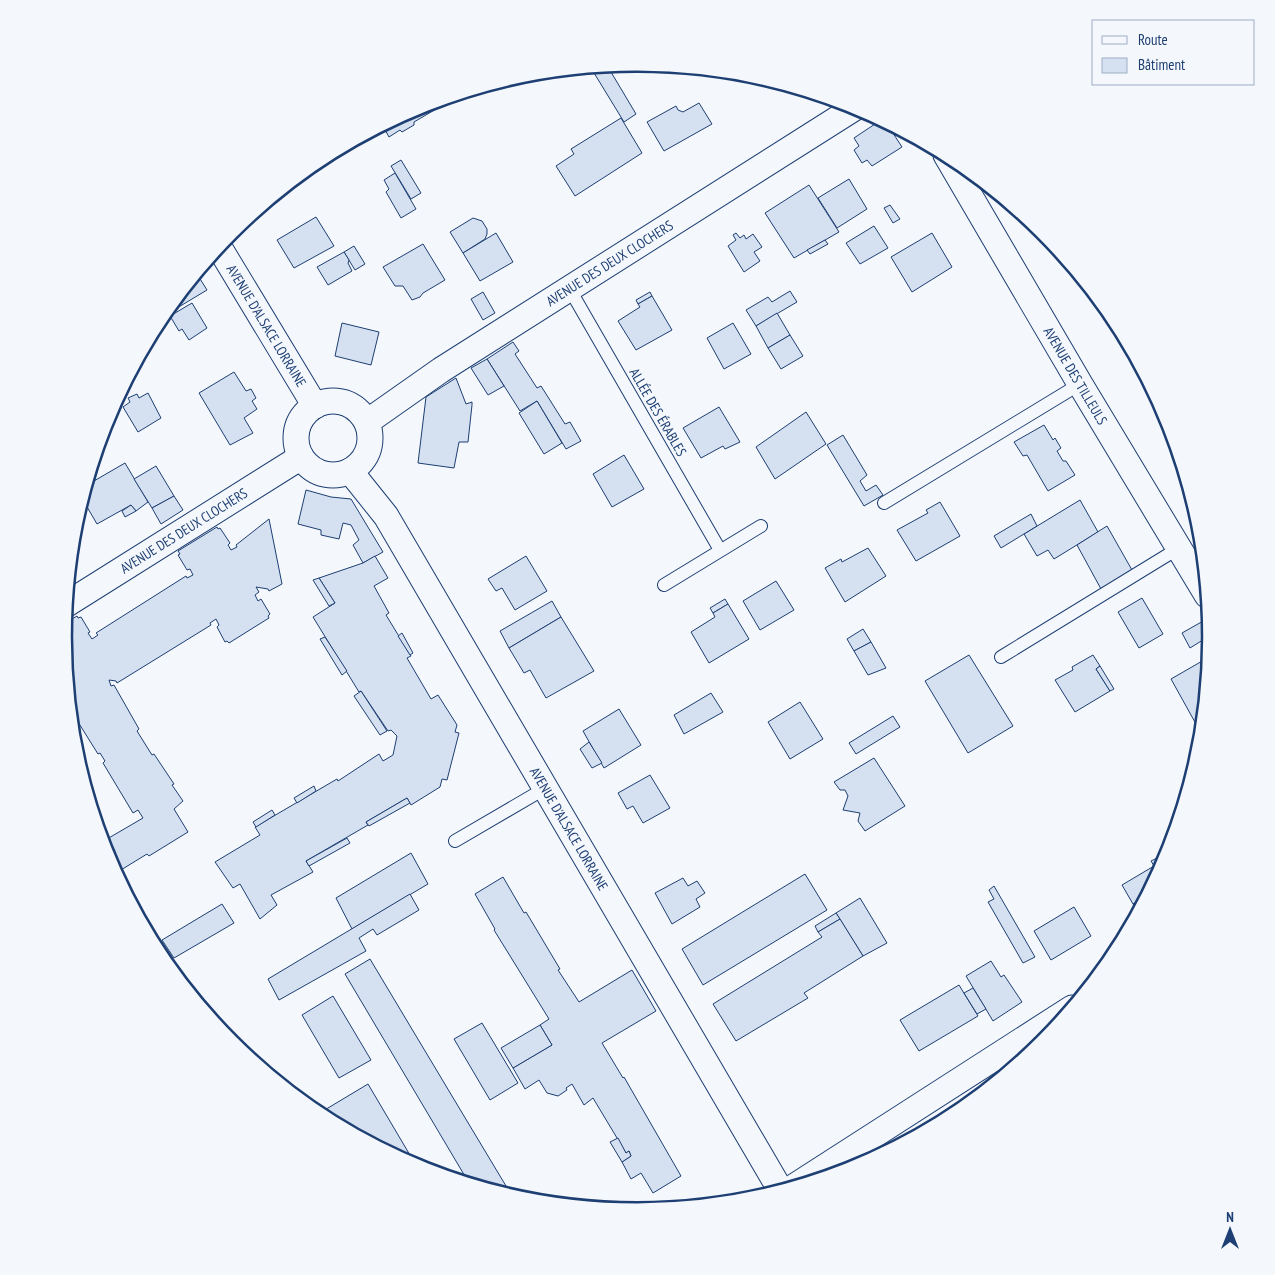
<svg xmlns="http://www.w3.org/2000/svg" width="1275" height="1275" font-family="'PT Sans Narrow',sans-serif">
  <style>
    .building { fill: #d5e0f0; stroke: #1d3f73 }
    .lines { fill: none; stroke-linecap: round; stroke-linejoin: round }
    .service-casing { stroke: #1d3f73; stroke-width: 14 }
    .minor-casing { stroke: #1d3f73; stroke-width: 27 }
    .service { stroke: #f4f7fb; stroke-width: 12 }
    .minor { stroke: #f4f7fb; stroke-width: 25 }
    .labels { text-anchor: middle; stroke-width: 4; stroke-linejoin: round; paint-order: stroke }
    .street-label { font-size: 14px; fill: #1d3f73; stroke: #f4f7fb }
    .rim { fill: none; stroke: #1d3f73; stroke-width: 2.5 }
  </style>
  <rect width="100%" height="100%" fill="#f4f7fb"/>
  <!-- building -->
  <g class="building">
    <polygon points="608,67 636,114 624,122 591,68"/>
    <polygon points="440,101 443,105 414,122 414,125 402,132 400,130 389,137 383,126 418,107"/>
    <polygon points="699,103 712,124 664,151 647,122 676,106 678,110 683,112"/>
    <polygon points="621,118 642,153 575,196 556,166 574,154 571,149"/>
    <polygon points="881,120 887,124 902,147 872,166 867,160 862,163 854,150 859,146 854,138"/>
    <polygon points="321,159 325,166 299,181 297,178"/>
    <polygon points="401,160 421,193 411,199 391,166"/>
    <polygon points="395,173 416,209 401,218 386,192 389,189 384,180"/>
    <polygon points="849,179 867,209 837,228 818,198"/>
    <polygon points="809,185 839,232 794,258 765,213"/>
    <polygon points="890,205 900,219 893,223 884,208"/>
    <polygon points="316,217 334,246 294,268 277,240"/>
    <polygon points="473,218 482,221 487,229 487,234 485,239 463,253 450,232"/>
    <polygon points="874,226 888,248 860,264 846,243"/>
    <polygon points="496,233 513,262 480,281 463,253"/>
    <polygon points="736,233 740,238 744,235 746,239 753,234 762,247 754,252 760,261 744,272 728,246 736,240 733,235"/>
    <polygon points="932,233 952,267 912,292 891,257"/>
    <polygon points="825,240 828,244 810,254 807,250"/>
    <polygon points="423,244 445,280 423,293 420,297 412,300 403,286 395,286 383,267"/>
    <polygon points="354,246 365,264 355,270 344,252"/>
    <polygon points="344,252 349,260 348,263 352,271 328,285 317,267"/>
    <polygon points="197,274 207,290 162,317"/>
    <polygon points="790,291 797,302 756,326 746,310 768,297 772,302"/>
    <polygon points="483,292 495,313 483,320 471,299"/>
    <polygon points="650,292 652,296 638,304 636,300"/>
    <polygon points="652,296 672,330 636,350 618,321 640,307 638,304"/>
    <polygon points="192,303 207,328 189,340 182,329 179,331 170,316"/>
    <polygon points="777,313 790,335 768,348 756,326"/>
    <polygon points="342,323 379,332 371,365 335,356"/>
    <polygon points="733,323 751,354 724,369 707,338"/>
    <polygon points="790,335 803,356 781,369 768,348"/>
    <polygon points="513,342 519,351 515,354 537,388 541,386 565,424 570,422 581,441 566,449 537,401 520,411 487,359"/>
    <polygon points="487,359 504,386 488,395 471,368"/>
    <polygon points="234,372 246,391 251,389 256,398 252,401 257,409 244,418 253,433 230,445 199,393"/>
    <polygon points="456,378 466,404 472,402 472,405 468,442 459,442 454,468 418,463 426,397"/>
    <polygon points="148,393 161,418 138,432 123,407 130,402 128,398 137,394 139,398"/>
    <polygon points="537,401 562,443 544,454 519,413"/>
    <polygon points="719,407 740,442 725,449 723,446 701,458 683,428"/>
    <polygon points="806,412 826,444 775,479 756,447"/>
    <polygon points="1044,425 1053,440 1055,438 1061,448 1057,451 1063,461 1066,461 1075,475 1048,491 1027,455 1023,456 1014,442"/>
    <polygon points="843,435 867,475 860,481 866,491 876,485 883,495 864,506 827,445"/>
    <polygon points="624,455 644,489 612,507 593,474"/>
    <polygon points="125,463 148,502 136,511 131,505 97,524 83,500 87,485"/>
    <polygon points="156,466 174,496 152,508 134,479"/>
    <polygon points="306,490 331,497 351,499 383,552 363,563 353,545 359,540 351,525 343,523 339,539 321,535 321,530 298,524"/>
    <polygon points="174,496 183,510 161,524 152,508"/>
    <polygon points="1080,500 1098,532 1054,559 1048,550 1037,556 1024,534"/>
    <polygon points="940,502 960,536 916,561 897,530 928,513 926,510"/>
    <polygon points="131,505 136,511 125,517 122,511"/>
    <polygon points="1031,514 1037,526 1001,548 994,536"/>
    <polygon points="269,519 282,584 269,591 268,589 256,587 259,592 255,595 258,601 261,599 270,614 268,616 269,618 229,643 227,641 225,642 217,627 219,625 216,619 210,623 211,625 117,683 116,681 109,680 111,686 114,685 139,729 137,731 152,755 154,754 174,784 172,785 183,801 174,809 188,832 149,856 147,854 116,873 107,856 115,851 107,839 143,818 138,810 133,813 103,763 105,761 100,753 98,754 73,714 75,713 71,708 64,637 65,623 77,616 78,618 81,617 90,632 88,633 92,639 98,635 96,633 186,576 187,578 193,575 190,569 187,570 178,555 180,554 178,551 217,527 218,529 220,528 230,543 228,545 231,550 237,547 236,545"/>
    <polygon points="1107,526 1132,570 1101,589 1077,545"/>
    <polygon points="868,548 886,576 845,602 825,568 841,559 842,562"/>
    <polygon points="375,556 388,578 374,586 389,613 386,615 411,656 407,658 431,699 438,695 457,725 455,732 459,733 447,780 442,779 440,787 411,805 407,798 366,822 368,825 306,861 313,872 271,895 277,905 260,919 240,884 233,888 215,862 260,835 255,827 337,779 338,781 379,754 383,761 393,755 397,736 391,730 388,731 361,691 359,692 313,617 335,603 319,578 363,563"/>
    <polygon points="526,556 547,591 515,610 502,588 496,591 488,579"/>
    <polygon points="319,578 335,603 329,606 313,580"/>
    <polygon points="776,581 794,610 760,630 743,601"/>
    <polygon points="1142,598 1163,634 1139,648 1118,612"/>
    <polygon points="725,599 728,604 713,613 710,608"/>
    <polygon points="552,601 561,617 509,648 500,631"/>
    <polygon points="728,604 749,639 709,663 691,632 715,617 713,613"/>
    <polygon points="561,617 594,671 546,698 530,670 524,673 509,648"/>
    <polygon points="1205,620 1210,629 1211,635 1190,648 1182,633"/>
    <polygon points="863,629 871,642 854,651 847,639"/>
    <polygon points="402,633 413,653 410,655 398,636"/>
    <polygon points="325,637 347,671 342,675 320,639"/>
    <polygon points="871,642 886,668 868,675 854,651"/>
    <polygon points="969,655 1013,726 968,753 925,681"/>
    <polygon points="1093,655 1100,666 1096,669 1110,691 1075,712 1055,680 1073,670 1072,667"/>
    <polygon points="1204,660 1208,667 1201,733 1171,679"/>
    <polygon points="1100,666 1114,689 1110,691 1096,669"/>
    <polygon points="361,691 387,731 380,735 354,696"/>
    <polygon points="711,693 723,712 684,734 674,715"/>
    <polygon points="800,702 823,739 790,759 768,722"/>
    <polygon points="619,709 641,745 604,768 583,731"/>
    <polygon points="893,716 900,727 856,754 849,743"/>
    <polygon points="589,742 602,763 592,768 580,749"/>
    <polygon points="874,758 905,806 865,831 858,821 860,813 843,810 848,796 845,790 840,790 834,782"/>
    <polygon points="650,775 670,808 643,823 633,806 627,809 618,793"/>
    <polygon points="314,786 316,791 297,803 294,798"/>
    <polygon points="407,798 410,803 369,826 366,822"/>
    <polygon points="272,810 275,815 256,827 253,822"/>
    <polygon points="347,838 350,843 309,866 306,861"/>
    <polygon points="411,853 428,884 352,929 336,898"/>
    <polygon points="1161,856 1165,863 1159,874 1151,861"/>
    <polygon points="1154,866 1159,874 1146,897 1133,904 1122,885"/>
    <polygon points="805,874 827,910 703,985 682,949"/>
    <polygon points="503,877 524,913 526,912 560,969 558,970 579,1002 632,970 656,1011 602,1043 623,1078 624,1077 681,1176 653,1193 641,1173 631,1179 622,1162 631,1156 629,1151 626,1153 593,1098 584,1105 572,1084 566,1088 567,1090 558,1096 547,1093 539,1080 525,1089 513,1068 552,1045 540,1025 549,1019 494,930 495,929 475,894"/>
    <polygon points="683,878 688,886 697,881 705,893 696,899 700,907 672,924 655,893"/>
    <polygon points="994,886 1035,957 1023,963 988,902 994,899 989,890"/>
    <polygon points="410,894 419,910 377,935 373,929 359,938 366,951 279,1000 268,979"/>
    <polygon points="1146,897 1138,912 1133,904"/>
    <polygon points="860,898 887,943 863,956 836,913"/>
    <polygon points="222,904 234,923 174,958 162,940"/>
    <polygon points="1074,907 1091,936 1051,960 1034,931"/>
    <polygon points="836,913 840,919 818,932 815,926"/>
    <polygon points="840,919 863,956 804,993 808,998 736,1041 713,1004 822,937 818,932"/>
    <polygon points="370,959 455,1101 512,1196 469,1183 345,974"/>
    <polygon points="991,961 1001,977 1004,975 1022,1002 993,1021 966,976"/>
    <polygon points="959,985 978,1016 919,1051 900,1020"/>
    <polygon points="973,988 986,1009 977,1014 964,993"/>
    <polygon points="333,996 371,1060 339,1078 302,1015"/>
    <polygon points="482,1023 518,1083 490,1100 454,1039"/>
    <polygon points="540,1025 552,1045 513,1068 501,1048"/>
    <polygon points="368,1084 417,1167 318,1114"/>
    <polygon points="618,1138 626,1153 629,1151 631,1156 622,1162 610,1142"/>
  </g>
  <g class="lines">
    <!-- service casing -->
    <g class="service-casing">
      <g id="service">
        <polyline points="569,288 720,550"/>
        <polyline points="884,503 1080,384"/>
        <polyline points="664,585 761,526"/>
        <polyline points="1001,657 1179,548"/>
        <polyline points="455,841 544,789"/>
      </g>
    </g>
    <!-- minor casing -->
    <g class="minor-casing">
      <g id="minor">
        <path id="s1" d="M946 155 1080 384 1207 595"/>
        <path id="s2" d="M219 247 315 406"/>
        <circle cx="333" cy="438" r="37"/>
        <path id="s3" d="M367 422 441 370 856 107"/>
        <path id="s4" d="M350 471 386 516 781 1191"/>
        <path id="s5" d="M67 604 301 457"/>
        <polyline points="795,1186 1072,1008"/>
      </g>
    </g>
    <!-- service -->
    <use href="#service" class="service"/>
    <!-- minor -->
    <use href="#minor" class="minor"/>
  </g>
  <g class="labels">
    <!-- street labels -->
    <g class="street-label">
      <text dy="5" stroke="none"><textPath href="#s3" startOffset="290">AVENUE DES DEUX CLOCHERS</textPath></text>
      <text dy="5" stroke="none"><textPath href="#s2" startOffset="92">AVENUE D'ALSACE LORRAINE</textPath></text>
      <text dy="5" stroke="none"><textPath href="#s1" startOffset="256">AVENUE DES TILLEULS</textPath></text>
      <text transform="translate(658 412) rotate(60)" y="5">ALLÉE DES ÉRABLES</text>
      <text dy="5" stroke="none"><textPath href="#s5" startOffset="138">AVENUE DES DEUX CLOCHERS</textPath></text>
      <text dy="5" stroke="none"><textPath href="#s4" startOffset="420">AVENUE D'ALSACE LORRAINE</textPath></text>
    </g>
  </g>
  <!-- crop -->
  <path d="M0 0H1275V1275H0ZM72 637a565 565 0 1 1 1130 0a565 565 0 1 1-1130 0Z" fill="#f4f7fb" fill-rule="evenodd"/>
  <path class="rim" d="M72 637a565 565 0 1 1 1130 0a565 565 0 1 1-1130 0Z"/>
  <!-- legend -->
  <rect x="1092" y="20" width="162" height="65" fill="#f4f7fb" stroke="#9eadc5"/>
  <rect x="1102" y="36" width="25" height="8" fill="#f4f7fb" stroke="#9eadc5"/>
  <text x="1138" y="45" font-size="15" fill="#1d3f73">Route</text>
  <rect x="1102" y="58" width="25" height="15" fill="#d5e0f0" stroke="#9eadc5"/>
  <text x="1138" y="70" font-size="15" fill="#1d3f73">Bâtiment</text>
  <!-- north arrow -->
  <g transform="translate(1230 1230)" stroke="#f4f7fb" stroke-width="4" paint-order="stroke">
  <path d="M0-4L9 19L0 12L-9 19Z" fill="#1d3f73"/>
  <text y="-8" font-size="14" font-weight="bold" text-anchor="middle" fill="#1d3f73">N</text>
  </g>
</svg>
